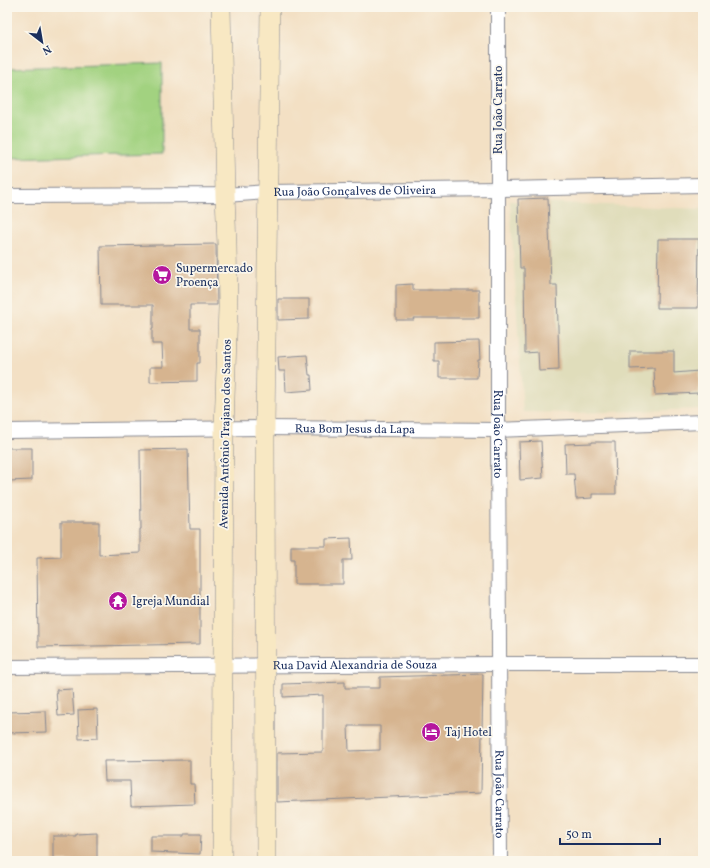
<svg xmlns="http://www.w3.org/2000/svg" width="710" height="868" font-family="Vollkorn,serif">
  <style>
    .built { fill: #e0ddbb }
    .green { fill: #a2d280; stroke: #5e806f }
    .building { fill: #d6b48f; fill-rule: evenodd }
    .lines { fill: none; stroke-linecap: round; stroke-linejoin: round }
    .minor-casing { stroke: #878891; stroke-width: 16 }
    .secondary-casing { stroke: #878891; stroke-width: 20 }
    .minor { stroke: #fff; stroke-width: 14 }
    .secondary { stroke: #f8e8c3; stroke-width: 19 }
    .labels { text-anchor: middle; stroke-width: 3.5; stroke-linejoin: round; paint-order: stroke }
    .street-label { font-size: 12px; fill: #1b2f5e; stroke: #fbf7ec }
    .poi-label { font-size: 12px; fill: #1b2f5e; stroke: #fbf7ec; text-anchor: start }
  </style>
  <rect width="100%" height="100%" fill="#fbf7ec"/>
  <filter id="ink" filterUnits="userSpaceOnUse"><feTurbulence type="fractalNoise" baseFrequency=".025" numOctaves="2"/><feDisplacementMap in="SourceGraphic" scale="8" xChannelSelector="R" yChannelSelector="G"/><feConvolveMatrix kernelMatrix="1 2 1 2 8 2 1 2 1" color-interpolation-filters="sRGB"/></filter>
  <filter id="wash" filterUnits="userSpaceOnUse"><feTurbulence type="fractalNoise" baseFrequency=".012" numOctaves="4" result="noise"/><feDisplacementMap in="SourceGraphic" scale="16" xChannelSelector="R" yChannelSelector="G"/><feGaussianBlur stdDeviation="0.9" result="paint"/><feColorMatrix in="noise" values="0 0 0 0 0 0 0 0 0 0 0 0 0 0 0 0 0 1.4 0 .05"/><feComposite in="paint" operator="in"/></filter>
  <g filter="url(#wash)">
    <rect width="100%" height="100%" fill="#f3e0c4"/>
    <!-- built -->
    <polygon class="built" points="510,201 703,209 703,409 575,413 523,412"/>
    <!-- green -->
    <polygon class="green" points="162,63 162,154 7,158 7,68"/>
    <g id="blocks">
      <!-- building -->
      <g class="building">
        <polygon points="548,198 551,285 557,285 559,370 539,371 538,352 525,353 524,268 520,268 518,199"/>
        <polygon points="658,239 699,239 698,308 657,308"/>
        <polygon points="216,244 217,305 190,305 190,329 200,329 200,363 197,363 197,381 150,382 150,367 163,367 162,344 152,344 152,329 153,329 153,305 101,305 100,246"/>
        <polygon points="413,284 413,290 479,290 479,318 413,318 414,320 396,320 396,285"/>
        <polygon points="278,299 309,299 309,319 278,320"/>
        <polygon points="479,341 480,360 478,360 477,378 439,378 439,361 434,361 434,342"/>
        <polygon points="630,351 674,351 674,373 699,371 699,393 655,395 654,368 630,369"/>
        <polygon points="307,355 309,375 311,375 312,390 286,392 285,371 279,371 278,357"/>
        <polygon points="541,441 543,478 520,480 519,442"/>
        <polygon points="592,442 615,442 616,494 592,494 592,498 576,499 574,474 566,474 565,444 592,443"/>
        <polygon points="8,448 32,448 32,480 9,481"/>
        <polygon points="188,449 190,529 200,529 200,644 38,647 37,558 61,557 61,522 99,522 99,555 140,553 140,529 141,529 140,450"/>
        <polygon points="351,538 352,560 343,560 343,584 294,584 294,560 291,560 291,546 326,546 326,539"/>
        <path d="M483 674 481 793 277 802V753L323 752V695L283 697V684L345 682V688H380V677ZM348 726H380V750L349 751Z"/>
        <polygon points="72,689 74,715 58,716 56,690"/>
        <polygon points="97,709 98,738 79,739 78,710"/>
        <polygon points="46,711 47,732 7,733 7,712"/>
        <polygon points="190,760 190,784 194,784 195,804 131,806 130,781 105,781 104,761"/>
        <polygon points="97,833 97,861 53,861 53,836 76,836 76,834"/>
        <polygon points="184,834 201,834 200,854 151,852 151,836 184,836"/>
      </g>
    </g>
  </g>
  <g filter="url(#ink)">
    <use href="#blocks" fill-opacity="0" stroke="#878891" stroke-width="1"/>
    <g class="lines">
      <!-- minor casing -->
      <g class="minor-casing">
        <g id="minor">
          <path id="s1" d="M498 7V430L500 861"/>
          <path id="s2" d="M7 196 225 195 268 192 498 189 703 185"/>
          <path id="s3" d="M7 431 265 428 498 430 703 422"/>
          <path id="s4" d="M7 667 499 664H703"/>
        </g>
      </g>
      <!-- secondary casing -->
      <g class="secondary-casing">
        <g id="secondary">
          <polyline points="221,7 225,195 227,245 228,307 224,428 222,861"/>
          <polyline points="266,861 265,428 270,7"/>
        </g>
      </g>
      <!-- minor -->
      <use href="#minor" class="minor"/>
      <!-- secondary -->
      <use href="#secondary" class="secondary"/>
    </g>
  </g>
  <!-- icons -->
  <defs>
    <g id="supermarket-disc" transform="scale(1)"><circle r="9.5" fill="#b5179e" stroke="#fbf7ec"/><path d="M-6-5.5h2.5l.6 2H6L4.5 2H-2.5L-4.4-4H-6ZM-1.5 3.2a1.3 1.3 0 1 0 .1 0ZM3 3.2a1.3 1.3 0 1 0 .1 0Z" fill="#fff"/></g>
    <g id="temple-disc" transform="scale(1)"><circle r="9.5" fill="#b5179e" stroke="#fbf7ec"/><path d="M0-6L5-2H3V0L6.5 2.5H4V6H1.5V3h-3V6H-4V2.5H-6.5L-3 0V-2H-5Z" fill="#fff"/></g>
    <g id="hotel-disc" transform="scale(1)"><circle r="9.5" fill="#b5179e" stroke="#fbf7ec"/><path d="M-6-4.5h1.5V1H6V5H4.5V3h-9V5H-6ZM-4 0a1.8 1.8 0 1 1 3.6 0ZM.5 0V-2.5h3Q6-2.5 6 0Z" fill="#fff"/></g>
  </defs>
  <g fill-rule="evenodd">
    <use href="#supermarket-disc" x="162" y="275"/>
    <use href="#temple-disc" x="118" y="601"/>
    <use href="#hotel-disc" x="431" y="732"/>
  </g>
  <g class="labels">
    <!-- street labels -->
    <g class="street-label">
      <text transform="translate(498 110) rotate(-90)" y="4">Rua João Carrato</text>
      <text dy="4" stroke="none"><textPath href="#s2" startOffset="348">Rua João Gonçalves de Oliveira</textPath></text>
      <text dy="4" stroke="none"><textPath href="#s3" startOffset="348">Rua Bom Jesus da Lapa</textPath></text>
      <text transform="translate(225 434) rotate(-89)" y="4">Avenida Antônio Trajano dos Santos</text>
      <text dy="4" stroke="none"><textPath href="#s1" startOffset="427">Rua João Carrato</textPath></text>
      <text dy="4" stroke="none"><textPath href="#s4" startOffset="348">Rua David Alexandria de Souza</textPath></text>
      <text dy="4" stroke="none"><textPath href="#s1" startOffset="787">Rua João Carrato</textPath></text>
    </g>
    <!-- poi labels -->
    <g class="poi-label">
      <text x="176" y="272">Supermercado<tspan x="176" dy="14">Proença</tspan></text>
      <text x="132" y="605">Igreja Mundial</text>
      <text x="445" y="736">Taj Hotel</text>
    </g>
  </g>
  <!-- margin -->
  <rect width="710" height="868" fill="none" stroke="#fbf7ec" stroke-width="24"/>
  <!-- north arrow -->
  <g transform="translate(42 42) rotate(149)" stroke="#fbf7ec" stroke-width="3" paint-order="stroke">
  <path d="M0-3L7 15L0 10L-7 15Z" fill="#1b2f5e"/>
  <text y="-6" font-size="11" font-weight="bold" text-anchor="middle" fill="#1b2f5e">N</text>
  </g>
  <!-- scale -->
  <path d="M560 838v6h100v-6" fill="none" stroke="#1b2f5e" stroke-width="2"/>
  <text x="566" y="838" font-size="12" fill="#1b2f5e" stroke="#fbf7ec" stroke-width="3" paint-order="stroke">50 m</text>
</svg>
